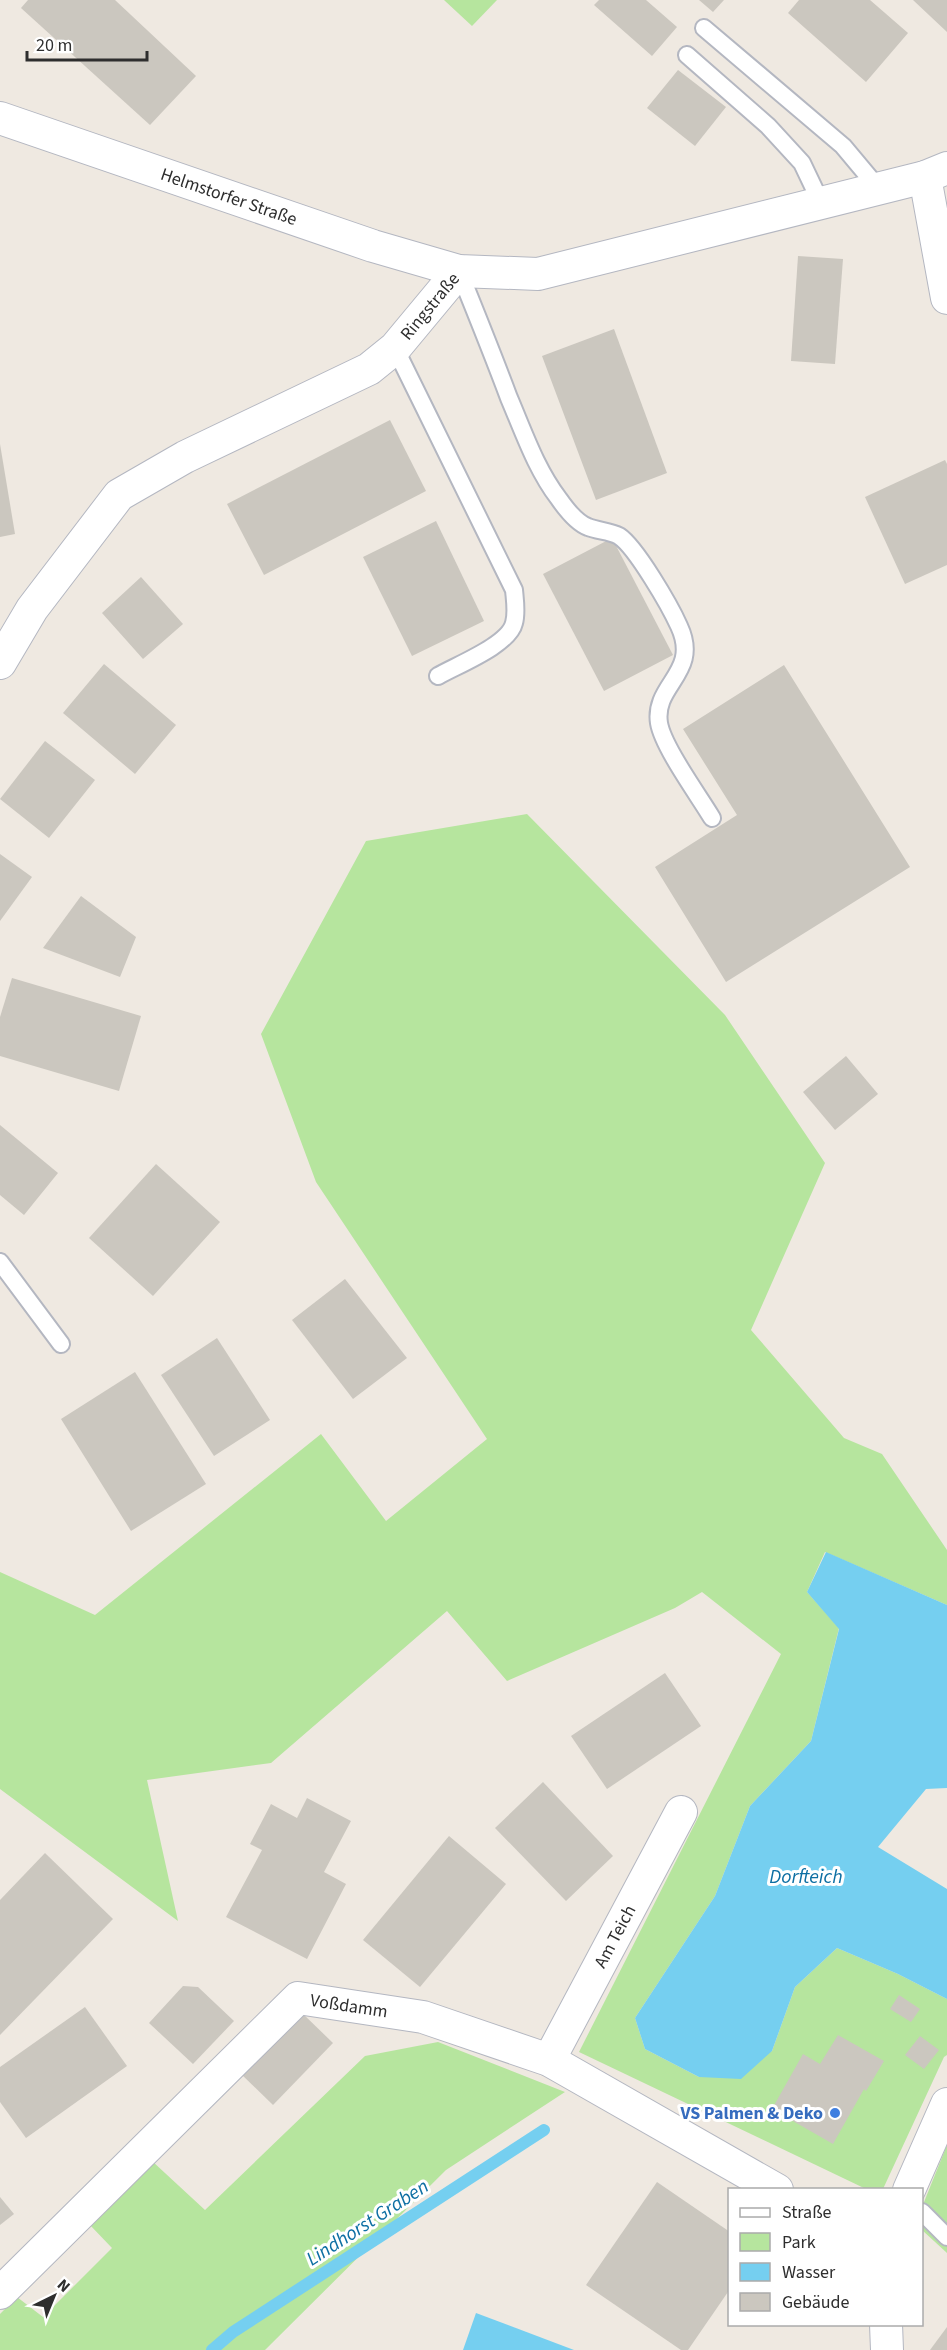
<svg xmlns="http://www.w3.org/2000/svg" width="947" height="2350" font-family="'Source Sans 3',sans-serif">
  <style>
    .green { fill: #b6e59e }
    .water { fill: #75cff0 }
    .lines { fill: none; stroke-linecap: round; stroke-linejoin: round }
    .stream { stroke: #75cff0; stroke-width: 12 }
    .building { fill: #cbc7bf }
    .service-casing { stroke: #b4b7c1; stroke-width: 20 }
    .minor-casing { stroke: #b4b7c1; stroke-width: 34 }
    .service { stroke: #fff; stroke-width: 16 }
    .minor { stroke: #fff; stroke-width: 32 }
    .shop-dot { fill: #3f7fe0; stroke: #fff; stroke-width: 2 }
    .labels { text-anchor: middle; stroke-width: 6; stroke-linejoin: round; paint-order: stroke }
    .street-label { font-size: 18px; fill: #2e2e2e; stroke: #fff }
    .shop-label { font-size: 18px; font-weight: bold; fill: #366cbe; stroke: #fff; text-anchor: end }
    .water-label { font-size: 20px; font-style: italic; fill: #0d6fa3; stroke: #fff }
  </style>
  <rect width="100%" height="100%" fill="#efe9e1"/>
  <!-- green -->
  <g class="green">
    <polygon points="444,0 497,0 472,26"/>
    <polygon points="527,814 725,1015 825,1163 751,1330 844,1438 882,1454 947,1550 947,1605 825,1552 807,1592 839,1628 811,1741 750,1806 715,1896 635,2018 645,2049 699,2077 772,2051 795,1987 837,1948 898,1974 947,1999 947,2055 944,2057 883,2189 866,2189 579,2052 781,1654 702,1592 675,1608 507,1681 447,1611 271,1763 147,1780 178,1921 0,1789 0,1572 95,1615 321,1434 386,1521 487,1439 316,1182 261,1034 366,841"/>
    <polygon points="438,2042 565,2092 446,2170 265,2350 0,2350 0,2314 17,2297 43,2317 112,2248 89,2224 152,2161 205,2210 365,2056"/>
    <polygon points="947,2145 947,2253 922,2230 922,2207"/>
  </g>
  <!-- water -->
  <g class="water">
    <polygon points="826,1552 947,1605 947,1788 926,1789 878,1847 947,1889 947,1999 898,1974 837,1948 795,1987 772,2051 741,2079 699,2077 645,2049 635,2018 715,1896 750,1806 811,1741 839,1629 807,1592"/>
    <polygon points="476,2313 574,2350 463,2350"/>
  </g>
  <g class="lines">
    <!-- stream -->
    <polyline class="stream" points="212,2350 233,2332 544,2130"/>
  </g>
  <!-- building -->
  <g class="building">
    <polygon points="28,0 115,0 196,76 150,125 21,8"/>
    <polygon points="599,0 646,0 677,27 652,56 594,5"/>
    <polygon points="699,0 724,0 713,12"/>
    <polygon points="799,0 870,0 908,33 866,82 788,13"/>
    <polygon points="913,0 947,0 947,32"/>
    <polygon points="678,70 726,107 695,146 647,108"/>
    <polygon points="798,256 843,259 835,364 791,361"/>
    <polygon points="614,329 667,473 596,500 542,356"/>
    <polygon points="390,420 426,491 264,575 227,504"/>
    <polygon points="0,444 15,534 0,537"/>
    <polygon points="945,460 947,464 947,565 905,584 865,497"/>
    <polygon points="436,521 484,621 412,656 363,557"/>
    <polygon points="612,538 673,655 604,691 543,574"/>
    <polygon points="141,577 183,624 143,659 102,613"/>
    <polygon points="104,664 176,725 135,774 63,713"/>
    <polygon points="784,665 910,867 726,982 655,867 737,815 683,729"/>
    <polygon points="45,741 95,780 49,838 0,799"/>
    <polygon points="0,854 32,877 0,921"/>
    <polygon points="81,896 136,937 120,977 43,948"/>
    <polygon points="12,978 141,1016 119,1091 0,1056 0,1017"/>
    <polygon points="846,1056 878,1094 835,1130 803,1092"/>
    <polygon points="0,1125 58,1173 24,1215 0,1195"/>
    <polygon points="156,1164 220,1222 153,1296 89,1238"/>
    <polygon points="345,1279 407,1358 353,1399 292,1320"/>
    <polygon points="217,1338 270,1420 214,1456 161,1375"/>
    <polygon points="135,1372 206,1484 131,1531 61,1419"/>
    <polygon points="665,1673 701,1726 607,1789 571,1736"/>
    <polygon points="543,1782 613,1856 566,1901 495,1828"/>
    <polygon points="307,1798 351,1821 324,1872 346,1884 307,1959 226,1917 262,1850 250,1844 271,1804 297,1818"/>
    <polygon points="449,1836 506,1884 420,1987 363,1940"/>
    <polygon points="45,1853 113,1919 0,2035 0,1900"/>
    <polygon points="183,1986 198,1987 234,2021 193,2064 149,2023"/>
    <polygon points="899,1995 920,2009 911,2022 890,2009"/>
    <polygon points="85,2007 127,2066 26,2138 0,2102 0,2067"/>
    <polygon points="301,2012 333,2043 273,2105 241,2074"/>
    <polygon points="838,2035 884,2061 866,2091 864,2089 833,2144 772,2109 803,2054 820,2064"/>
    <polygon points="920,2036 939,2050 924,2069 905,2055"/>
    <polygon points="657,2182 730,2232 730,2289 688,2350 681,2350 586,2285"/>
    <polygon points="0,2197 14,2214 0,2225"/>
    <polygon points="947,2327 947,2350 930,2350"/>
  </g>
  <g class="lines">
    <!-- service casing -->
    <g class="service-casing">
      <g id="service">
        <polyline points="704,28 843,146 879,189"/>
        <polyline points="687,55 768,126 802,163 821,203"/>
        <path d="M459 271C476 313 493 355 509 398 524 433 536 469 559 499 566 509 577 523 588 527 598 531 610 531 619 536 636 547 670 606 679 626 701 673 653 684 659 723 663 747 699 796 712 818"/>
        <path d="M395 348 514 590C515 601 517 613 514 623 509 645 457 665 438 676"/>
        <polyline points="0,1262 61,1344"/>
        <polyline points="922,2212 947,2237"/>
      </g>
    </g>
    <!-- minor casing -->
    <g class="minor-casing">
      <g id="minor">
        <path id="s1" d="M0 118 373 246 459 271 538 274 925 177 947 168"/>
        <polyline points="925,177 947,298"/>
        <path id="s2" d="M0 663 32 609 119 495 185 457 369 369 395 348 459 271"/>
        <path id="s3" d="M549 2060 681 1812"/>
        <polyline points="909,2190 947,2104"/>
        <path id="s4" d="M0 2293 298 1998 423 2017 549 2060 777 2190"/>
        <polyline points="886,2324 887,2350"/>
      </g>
    </g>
    <!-- service -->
    <use href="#service" class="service"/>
    <!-- minor -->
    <use href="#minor" class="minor"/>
  </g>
  <!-- markers -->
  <circle class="shop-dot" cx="835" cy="2113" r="6"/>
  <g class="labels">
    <!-- street labels -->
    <g class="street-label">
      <text dy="6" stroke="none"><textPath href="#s1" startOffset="242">Helmstorfer Straße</textPath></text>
      <text dy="6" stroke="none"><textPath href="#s2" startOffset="574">Ringstraße</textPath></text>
      <text dy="6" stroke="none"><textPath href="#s3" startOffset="140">Am Teich</textPath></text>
      <text dy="6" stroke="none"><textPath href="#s4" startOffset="471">Voßdamm</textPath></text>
    </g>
    <!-- shop labels -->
    <g class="shop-label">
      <text x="823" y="2119">VS Palmen &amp; Deko</text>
    </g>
    <!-- water labels -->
    <g class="water-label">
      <text x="806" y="1883">Dorfteich</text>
      <text transform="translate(367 2222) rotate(-33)" y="7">Lindhorst Graben</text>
    </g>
  </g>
  <!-- legend -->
  <rect x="728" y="2188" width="195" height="138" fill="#ffffff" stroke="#ababab" stroke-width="1.5"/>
  <rect x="740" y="2208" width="30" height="9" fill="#ffffff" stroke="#ababab" stroke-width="1.5"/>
  <text x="782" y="2218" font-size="18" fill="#2e2e2e">Straße</text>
  <rect x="740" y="2233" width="30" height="18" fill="#b6e59e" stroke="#ababab" stroke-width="1.5"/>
  <text x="782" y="2248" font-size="18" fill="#2e2e2e">Park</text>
  <rect x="740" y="2263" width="30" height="18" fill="#75cff0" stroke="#ababab" stroke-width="1.5"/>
  <text x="782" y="2278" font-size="18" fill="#2e2e2e">Wasser</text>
  <rect x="740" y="2293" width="30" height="18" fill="#cbc7bf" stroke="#ababab" stroke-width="1.5"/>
  <text x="782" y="2308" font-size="18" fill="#2e2e2e">Gebäude</text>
  <!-- north arrow -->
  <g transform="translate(54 2296) rotate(43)" stroke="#ffffff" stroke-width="4.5" paint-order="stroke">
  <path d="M0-4.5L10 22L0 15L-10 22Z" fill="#2e2e2e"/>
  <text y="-9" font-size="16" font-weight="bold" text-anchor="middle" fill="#2e2e2e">N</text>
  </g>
  <!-- scale -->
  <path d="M27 51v9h120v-9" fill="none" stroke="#2e2e2e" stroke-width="3"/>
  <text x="36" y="51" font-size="18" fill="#2e2e2e" stroke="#ffffff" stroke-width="4.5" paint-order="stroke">20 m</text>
</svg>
